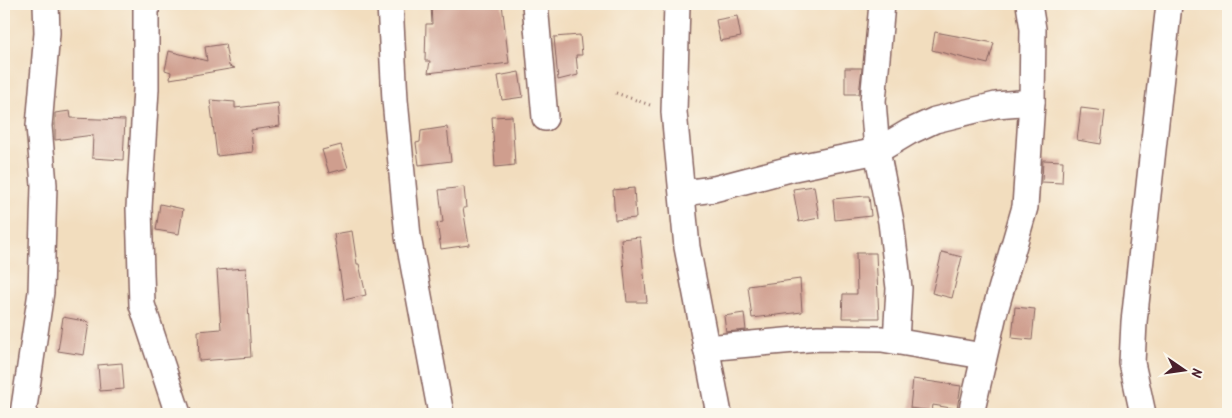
<svg xmlns="http://www.w3.org/2000/svg" width="1232" height="418" font-family="Kalam,sans-serif">
  <style>
    .building { fill: #cf9e8e }
    .lines { fill: none; stroke-linecap: round; stroke-linejoin: round }
    .street-casing { stroke: #85625e; stroke-width: 28 }
    .path { stroke: #85625e; stroke-width: 3; stroke-dasharray: 1 4; stroke-linecap: butt }
    .street { stroke: #fff; stroke-width: 25 }
  </style>
  <rect width="100%" height="100%" fill="#fbf7ec"/>
  <filter id="ink" filterUnits="userSpaceOnUse"><feTurbulence type="fractalNoise" baseFrequency=".02" numOctaves="2"/><feDisplacementMap in="SourceGraphic" scale="10" xChannelSelector="R" yChannelSelector="G"/><feConvolveMatrix kernelMatrix="1 2 1 2 8 2 1 2 1" color-interpolation-filters="sRGB"/></filter>
  <filter id="wash" filterUnits="userSpaceOnUse"><feTurbulence type="fractalNoise" baseFrequency=".0096" numOctaves="4" result="noise"/><feDisplacementMap in="SourceGraphic" scale="20" xChannelSelector="R" yChannelSelector="G"/><feGaussianBlur stdDeviation="1.12" result="paint"/><feColorMatrix in="noise" values="0 0 0 0 0 0 0 0 0 0 0 0 0 0 0 0 0 1.4 0 .05"/><feComposite in="paint" operator="in"/></filter>
  <g filter="url(#wash)">
    <rect width="100%" height="100%" fill="#f2ddbe"/>
    <g id="blocks">
      <!-- building -->
      <g class="building">
        <polygon points="431,4 502,4 509,63 428,73 430,61 425,61 426,24 432,24"/>
        <polygon points="737,16 741,37 720,41 716,20"/>
        <polygon points="935,32 994,43 988,64 932,50"/>
        <polygon points="580,35 582,55 576,55 578,75 558,80 554,37"/>
        <polygon points="225,44 229,66 235,68 170,79 171,72 165,70 169,51 207,61 205,47"/>
        <polygon points="845,68 862,68 859,94 845,94"/>
        <polygon points="519,72 523,97 502,100 498,76"/>
        <polygon points="210,100 235,102 235,108 278,103 280,126 251,130 253,152 217,156"/>
        <polygon points="1081,108 1105,111 1101,144 1077,140"/>
        <polygon points="70,111 71,118 125,120 123,160 92,158 93,135 55,140 55,113"/>
        <polygon points="512,116 515,165 495,167 492,117"/>
        <polygon points="447,127 451,161 419,165 416,143 420,142 421,131"/>
        <polygon points="341,145 348,168 329,173 322,150"/>
        <polygon points="1043,160 1063,161 1062,183 1042,182"/>
        <polygon points="814,186 819,218 799,222 793,189"/>
        <polygon points="464,187 466,208 463,208 469,245 441,249 437,223 443,222 439,190"/>
        <polygon points="634,188 636,218 615,220 613,190"/>
        <polygon points="865,196 869,196 871,216 835,220 833,199"/>
        <polygon points="160,204 183,209 179,234 156,230"/>
        <polygon points="352,231 357,264 359,264 366,295 344,300 334,234"/>
        <polygon points="640,237 647,302 627,302 621,239"/>
        <polygon points="942,252 962,257 952,298 932,293"/>
        <polygon points="856,253 876,253 879,318 842,318 843,294 857,294"/>
        <polygon points="246,268 251,357 199,361 198,331 221,329 217,270"/>
        <polygon points="800,279 802,312 752,318 748,286"/>
        <polygon points="1015,307 1035,309 1032,340 1012,338"/>
        <polygon points="744,313 746,330 726,332 724,316"/>
        <polygon points="63,317 89,322 84,355 58,351"/>
        <polygon points="122,363 124,389 100,391 98,365"/>
        <polygon points="913,379 961,386 957,409 933,405 932,411 910,408"/>
      </g>
    </g>
  </g>
  <g filter="url(#ink)">
    <use href="#blocks" fill-opacity="0" stroke="#85625e" stroke-width="1"/>
    <g class="lines">
      <!-- street casing -->
      <g class="street-casing">
        <g id="street">
          <polyline points="146,4 146,89 139,208 142,305 178,414"/>
          <polyline points="390,4 395,100 408,237 441,414"/>
          <polyline points="535,4 545,118"/>
          <polyline points="677,4 674,112 687,247 719,414"/>
          <polyline points="882,4 873,101 877,151 891,222 899,288 896,341"/>
          <polyline points="683,193 714,189 794,168 877,151 909,132 935,120 996,105 1032,102"/>
          <polyline points="706,348 818,338 882,339 983,356"/>
          <polyline points="23,414 41,292 44,185 39,126 47,33 46,4"/>
          <polyline points="971,414 994,314 1025,207 1032,102 1033,29 1029,4"/>
          <polyline points="1143,414 1132,363 1134,322 1169,4"/>
        </g>
      </g>
      <!-- path -->
      <polyline class="path" points="616,93 650,105"/>
      <!-- street -->
      <use href="#street" class="street"/>
    </g>
  </g>
  <!-- margin -->
  <rect width="1232" height="418" fill="none" stroke="#fbf7ec" stroke-width="20"/>
  <!-- north arrow -->
  <g transform="translate(1184 370) rotate(103)" stroke="#fbf7ec" stroke-width="4" paint-order="stroke">
  <path d="M0-4L9 19L0 12L-9 19Z" fill="#4a1f2b"/>
  <text y="-8" font-size="14" font-weight="bold" text-anchor="middle" fill="#4a1f2b">N</text>
  </g>
</svg>
